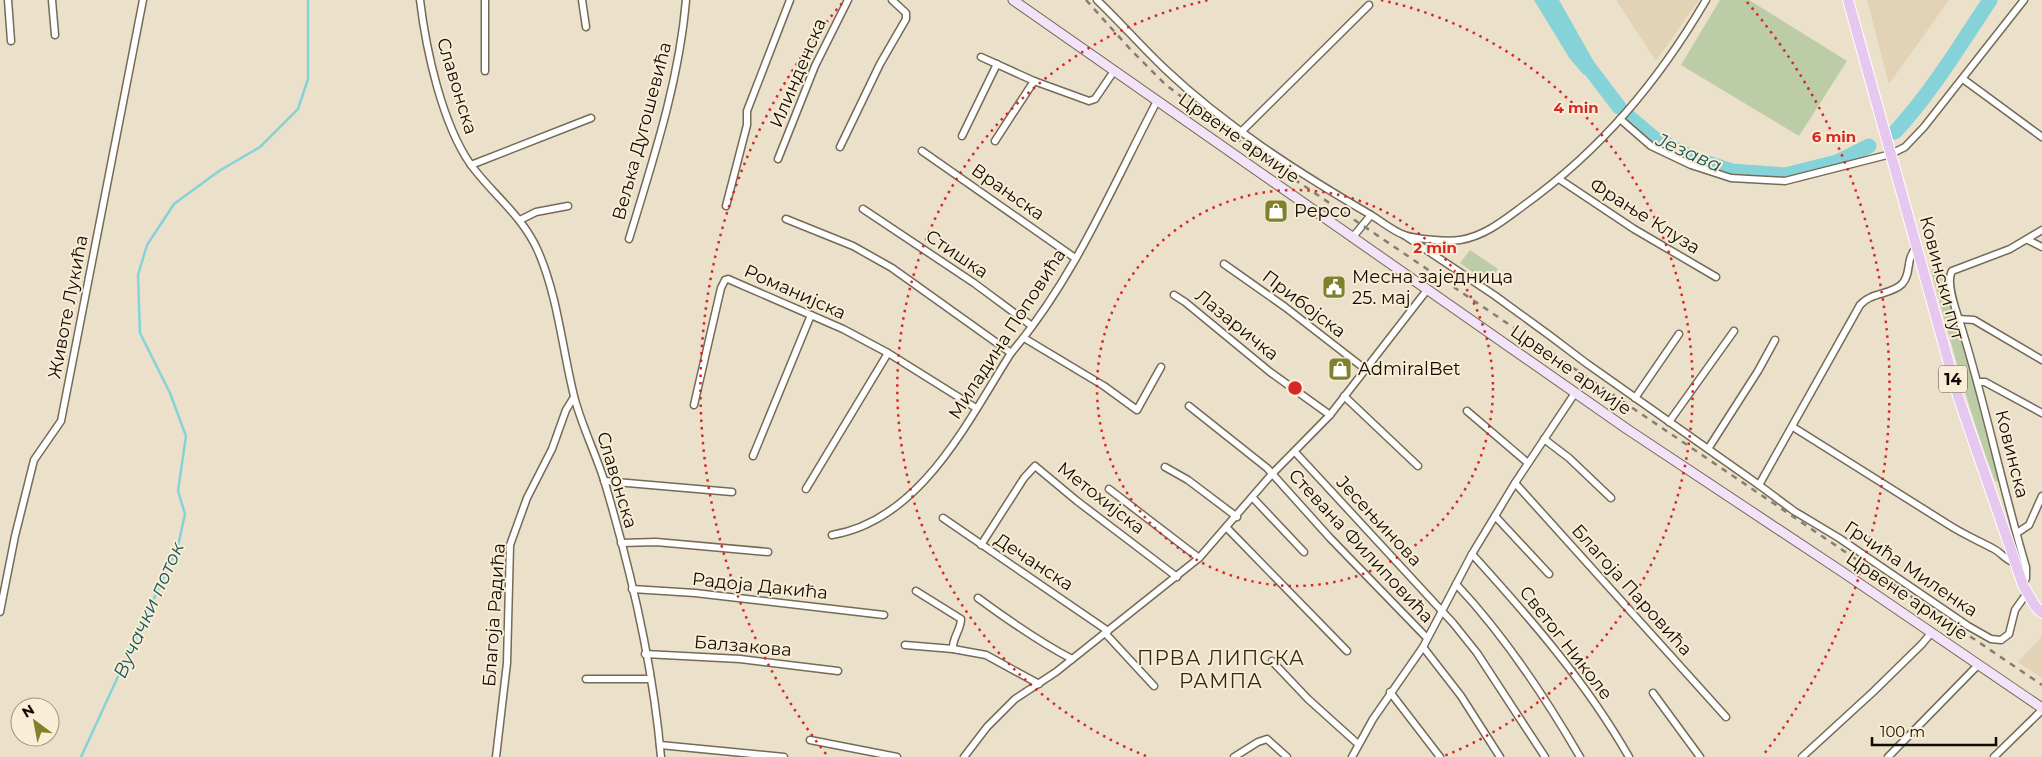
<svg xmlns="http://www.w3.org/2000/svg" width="2042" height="757" font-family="Montserrat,sans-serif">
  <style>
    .built { fill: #e2d3b6 }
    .green { fill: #bccca6 }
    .water { fill: #85d2d9 }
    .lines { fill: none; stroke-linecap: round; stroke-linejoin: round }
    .stream { stroke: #85d2d9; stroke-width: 2.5 }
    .river { stroke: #85d2d9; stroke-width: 15 }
    .street-casing { stroke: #746a56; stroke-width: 9 }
    .secondary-casing { stroke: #746a56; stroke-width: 11 }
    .primary-casing { stroke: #fff; stroke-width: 12 }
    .street { stroke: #fff; stroke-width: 6 }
    .secondary { stroke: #f3e3f8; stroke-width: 9 }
    .primary { stroke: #e6c7f0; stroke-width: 10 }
    .rail { stroke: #867f6f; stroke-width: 2.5; stroke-dasharray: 6 6; stroke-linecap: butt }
    .ring { fill: none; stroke: #d62828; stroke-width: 2.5; stroke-dasharray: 2.5 5 }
    .labels { text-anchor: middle; stroke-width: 4; stroke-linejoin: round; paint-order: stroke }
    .shield { fill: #f9edd6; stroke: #565044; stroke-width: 1 }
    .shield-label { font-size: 16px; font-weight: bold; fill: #100c05 }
    .street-label { font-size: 18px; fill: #100c05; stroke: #f9edd6 }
    .poi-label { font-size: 18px; fill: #100c05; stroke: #f9edd6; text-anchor: start }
    .water-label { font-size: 19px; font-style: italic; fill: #16585d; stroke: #f9edd6 }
    .quarter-label { font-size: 20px; letter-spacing: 1px; fill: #312816; stroke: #f9edd6 }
    .centre { fill: #d62828; stroke: #f9edd6; stroke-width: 2.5 }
    .ring-label { font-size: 15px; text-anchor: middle; font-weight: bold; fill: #d62828; stroke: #f9edd6; stroke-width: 4; stroke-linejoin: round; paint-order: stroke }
  </style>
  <rect width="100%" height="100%" fill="#ebe0c9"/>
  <!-- built -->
  <g class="built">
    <polygon points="1616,0 1699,0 1656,61"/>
    <polygon points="1867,0 1949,0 1889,84"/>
    <polygon points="2042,636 2042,678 2018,662"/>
  </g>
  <!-- green -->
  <g class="green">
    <polygon points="1720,0 1749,0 1847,61 1799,136 1681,65"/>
    <polygon points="1470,250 1498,269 1488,283 1460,263"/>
    <path d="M1933 269 1943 272 1946 276 1950 302 1971 373 1999 482 1995 481C1969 413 1951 341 1931 271Z"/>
  </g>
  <!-- water -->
  <polygon class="water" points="1534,0 1559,0 1598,69 1584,75 1570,59"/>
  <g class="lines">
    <!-- stream -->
    <polyline class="stream" points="81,757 178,546 185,514 178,491 186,436 170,393 140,333 138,275 147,245 174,204 219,171 260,147 298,109 308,79 308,0"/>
    <!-- river -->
    <g class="river">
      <polyline points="1581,57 1619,107"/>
      <polyline points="1629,117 1655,139 1695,159 1732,171 1785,175 1837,162 1869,146"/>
      <path d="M1895 132C1932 92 1960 45 1990 0"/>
    </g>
    <!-- street casing -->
    <g class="street-casing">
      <g id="street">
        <polyline points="8,0 11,41"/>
        <polyline points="52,0 55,35"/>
        <path d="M420 0C426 50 442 124 471 165 493 195 522 215 538 251 558 297 562 348 574 396 581 424 595 452 604 480 630 567 653 666 661 757"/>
        <polyline points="485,0 485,71"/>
        <polyline points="582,0 586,27"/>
        <path d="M1097 0C1120 22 1141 46 1164 68 1225 126 1299 173 1371 215"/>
        <polyline points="981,57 1034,81 1089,101 1095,99 1114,71"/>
        <polyline points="1963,79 2042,137"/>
        <polyline points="1620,119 1651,146 1691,165 1731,178 1785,181 1891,154 1905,147 1924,127 2024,0"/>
        <polyline points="1242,131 1369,5"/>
        <polyline points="962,136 997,64"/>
        <polyline points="995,141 1034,81"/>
        <polyline points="840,147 880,64 906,19 906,13 892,0"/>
        <polyline points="922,151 1075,258"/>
        <polyline points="778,159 815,66 848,0"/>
        <polyline points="471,165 591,118"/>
        <polyline points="1559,179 1634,229 1716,277"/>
        <polyline points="726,206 747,125 747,111 790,0"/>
        <polyline points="863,209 974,283 1032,326"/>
        <polyline points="786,219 853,246 892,268 1011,353"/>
        <polyline points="520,220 536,212 568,206"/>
        <path d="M1404 235 1494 295 1549 335 1586 363 1759 485 1860 305C1871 292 1891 295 1902 284 1912 273 1905 260 1916 248"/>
        <path d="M1352 238 1371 215C1381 221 1393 231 1404 235 1416 239 1447 242 1460 240 1485 236 1504 220 1523 206 1601 150 1658 82 1706 0"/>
        <path d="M629 239C653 160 679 82 686 0"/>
        <polyline points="2028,240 2042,247"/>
        <polyline points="1224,264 1285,307 1365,369"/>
        <polyline points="1174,295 1185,302 1270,372 1330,415"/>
        <polyline points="1959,319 1974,320 2042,360"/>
        <polyline points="1024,338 1104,386 1137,410 1161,367"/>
        <polyline points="1978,382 1985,382 2042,413"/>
        <polyline points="1344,396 1418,466"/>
        <polyline points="1635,398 1679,334"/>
        <polyline points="694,405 721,288 725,280 728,279 843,329 888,353 976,408"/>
        <polyline points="1189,406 1267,468 1330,538 1427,638"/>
        <polyline points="1467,411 1528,463"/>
        <polyline points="1669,422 1734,331"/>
        <path d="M1793 427 1949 525C1963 534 1977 540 1992 548 2001 552 2005 560 2015 563"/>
        <polyline points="1544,439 1569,458 1611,498"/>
        <polyline points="1708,449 1758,371 1775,340"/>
        <polyline points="1295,452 1453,623 1477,653 1545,757"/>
        <polyline points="753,456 811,315"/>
        <polyline points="1165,467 1188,480 1237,517"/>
        <polyline points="604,481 732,492"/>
        <polyline points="1515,483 1726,717"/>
        <polyline points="1759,485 1794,511 1839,538 1968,626 1991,639 2001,640 2009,634 2015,610 2027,593"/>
        <polyline points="806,489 888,353"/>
        <polyline points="1109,489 1199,558"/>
        <polyline points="1253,498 1304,552"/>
        <polyline points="1495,516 1549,574"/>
        <polyline points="943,518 1108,631"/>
        <polyline points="1227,528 1347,651"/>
        <polyline points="2017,533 2029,525 2042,496"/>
        <path d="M832 535C921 520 967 422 1011 353 1074 279 1112 187 1157 101"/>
        <polyline points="621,543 656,542 768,552"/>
        <polyline points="981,545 1024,478 1035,466 1077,501 1177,577"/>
        <path d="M1472 554C1530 618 1586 682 1629 757"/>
        <path d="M1456 584C1505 636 1544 695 1580 757"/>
        <path d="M2023 585 2026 578V567C2002 487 1986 406 1961 326 1957 313 1945 283 1952 271L2010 249 2042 230"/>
        <polyline points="632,589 695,593 884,615"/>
        <path d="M916 591 961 619C961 630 952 638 953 649"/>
        <path d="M978 598C1008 620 1039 642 1072 659"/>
        <polyline points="0,612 15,536 34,460 61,421 143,0"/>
        <polyline points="1105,633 1154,686"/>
        <polyline points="905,645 953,649 986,655 1039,684"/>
        <polyline points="1423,647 1461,696 1500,757"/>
        <polyline points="645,654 740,659 838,671"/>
        <polyline points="1272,661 1308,699 1358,744"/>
        <polyline points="586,679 650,679"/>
        <polyline points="1390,692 1440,757"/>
        <polyline points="1653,693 1700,757"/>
        <polyline points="810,740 897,757"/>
        <polyline points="660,745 784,757"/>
        <polyline points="496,757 507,663 510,545 527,498 552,449 566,410 574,397"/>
        <polyline points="964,757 987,727 1015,699 1056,672 1199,558 1272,474 1330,415 1427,290"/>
        <polyline points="1234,757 1258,742 1267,739 1287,757"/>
        <polyline points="1352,757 1373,719 1423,647 1472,554 1515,483 1575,393"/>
        <polyline points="1802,757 1873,692 1922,644 1931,633"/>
        <polyline points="1888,757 1978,665"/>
        <polyline points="1994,757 2042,710"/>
      </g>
    </g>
    <!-- secondary casing -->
    <g class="secondary-casing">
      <polyline id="secondary" points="1013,0 1627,429 1847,575 2042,708"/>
    </g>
    <!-- primary casing -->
    <g class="primary-casing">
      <polyline id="primary" points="1848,0 1958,396 2023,585 2035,606 2042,613"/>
    </g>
    <!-- street -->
    <use href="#street" class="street"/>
    <!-- secondary -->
    <use href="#secondary" class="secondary"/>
    <!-- primary -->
    <use href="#primary" class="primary"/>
    <!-- rail -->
    <polyline class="rail" points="1086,0 1131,50 1166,85 1257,154 2042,685"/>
  </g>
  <!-- distance rings -->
  <g class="ring">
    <circle cx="1295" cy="388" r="198"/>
    <path d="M1146 756A397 397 0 0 1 1209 0M1381 0A397 397 0 0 1 1444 756"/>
    <path d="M826 754A595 595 0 0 1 843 2M1747 2A595 595 0 0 1 1764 754"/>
  </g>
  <!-- icons -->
  <defs>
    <g id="shop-square" transform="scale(1.25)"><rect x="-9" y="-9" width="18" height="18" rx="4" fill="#7f822c" stroke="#f9edd6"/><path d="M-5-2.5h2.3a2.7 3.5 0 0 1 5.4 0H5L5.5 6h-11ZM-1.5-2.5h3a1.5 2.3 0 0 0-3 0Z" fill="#fff"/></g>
    <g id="civic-square" transform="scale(1.25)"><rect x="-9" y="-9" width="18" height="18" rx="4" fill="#7f822c" stroke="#f9edd6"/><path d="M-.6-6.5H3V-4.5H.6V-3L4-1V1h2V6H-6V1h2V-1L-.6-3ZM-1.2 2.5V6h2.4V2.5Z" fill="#fff"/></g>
  </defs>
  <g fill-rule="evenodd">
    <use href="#shop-square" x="1276" y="211"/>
    <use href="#civic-square" x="1334" y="287"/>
    <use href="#shop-square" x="1340" y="369"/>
  </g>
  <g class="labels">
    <!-- shield labels -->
    <rect class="shield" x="1939" y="365.5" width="28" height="27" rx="4"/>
    <g class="shield-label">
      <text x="1953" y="385">14</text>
    </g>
    <!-- street labels -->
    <g class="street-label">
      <text transform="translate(798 73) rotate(-67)" y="6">Илинденска</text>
      <text transform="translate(457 86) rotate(73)" y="6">Славонска</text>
      <text transform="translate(642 131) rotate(-75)" y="6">Вељка Дугошевића</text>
      <text transform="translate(1239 138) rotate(35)" y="6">Црвене армије</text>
      <text transform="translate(1008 192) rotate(35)" y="6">Врањска</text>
      <text transform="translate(1645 216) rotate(32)" y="6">Фрање Клуза</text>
      <text transform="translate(957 254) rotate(34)" y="6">Стишка</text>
      <text transform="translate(1942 278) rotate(75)" y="6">Ковински пут</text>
      <text transform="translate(795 292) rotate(24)" y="6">Романијска</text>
      <text transform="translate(1304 304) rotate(37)" y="6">Прибојска</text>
      <text transform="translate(68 307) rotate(-79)" y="6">Животе Лукића</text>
      <text transform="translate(1237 325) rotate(39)" y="6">Лазаричка</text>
      <text transform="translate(1007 334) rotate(-57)" y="6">Миладина Поповића</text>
      <text transform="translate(1571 370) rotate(35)" y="6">Црвене армије</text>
      <text transform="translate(2012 454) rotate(76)" y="6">Ковинска</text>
      <text transform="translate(617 480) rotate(73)" y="6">Славонска</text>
      <text transform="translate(1101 498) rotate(38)" y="6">Метохијска</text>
      <text transform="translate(1379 521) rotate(47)" y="6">Јесењинова</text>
      <text transform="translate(1361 546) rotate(47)" y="6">Стевана Филиповића</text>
      <text transform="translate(1034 562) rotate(33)" y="6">Дечанска</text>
      <text transform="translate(1911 569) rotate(34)" y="6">Грчића Миленка</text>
      <text transform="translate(760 586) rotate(6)" y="6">Радоја Дакића</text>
      <text transform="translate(1632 590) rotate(48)" y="6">Благоја Паровића</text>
      <text transform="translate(1907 596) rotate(34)" y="6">Црвене армије</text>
      <text transform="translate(494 615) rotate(-86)" y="6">Благоја Радића</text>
      <text transform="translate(1566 643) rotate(52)" y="6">Светог Николе</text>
      <text transform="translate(743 646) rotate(5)" y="6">Балзакова</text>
    </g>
    <!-- poi labels -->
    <g class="poi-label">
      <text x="1294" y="217">Pepco</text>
      <text x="1352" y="283">Месна заједница<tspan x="1352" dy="21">25. мај</tspan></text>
      <text x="1358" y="375">AdmiralBet</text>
    </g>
    <!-- water labels -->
    <g class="water-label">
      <text transform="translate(1689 152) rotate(24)" y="7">Језава</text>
      <text transform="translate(148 610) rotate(-66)" y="7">Вучачки поток</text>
    </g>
    <!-- quarter labels -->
    <g class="quarter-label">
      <text x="1221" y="665">ПРВА ЛИПСКА<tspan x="1221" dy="23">РАМПА</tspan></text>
    </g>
  </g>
  <circle cx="1295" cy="388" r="8" class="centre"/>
  <g class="ring-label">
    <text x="1576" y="113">4 min</text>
    <text x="1834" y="142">6 min</text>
    <text x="1435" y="253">2 min</text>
  </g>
  <!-- north arrow -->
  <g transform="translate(35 722) rotate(328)"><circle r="24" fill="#f9edd6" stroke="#9c9382"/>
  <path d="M0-4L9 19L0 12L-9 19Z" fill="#7f822c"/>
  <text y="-8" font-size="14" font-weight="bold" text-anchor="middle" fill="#100c05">N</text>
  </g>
  <!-- scale -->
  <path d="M1872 737v8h124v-8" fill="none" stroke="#100c05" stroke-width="2.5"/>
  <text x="1880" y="737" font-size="15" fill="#100c05" stroke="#f9edd6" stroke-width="4" paint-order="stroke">100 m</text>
</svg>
